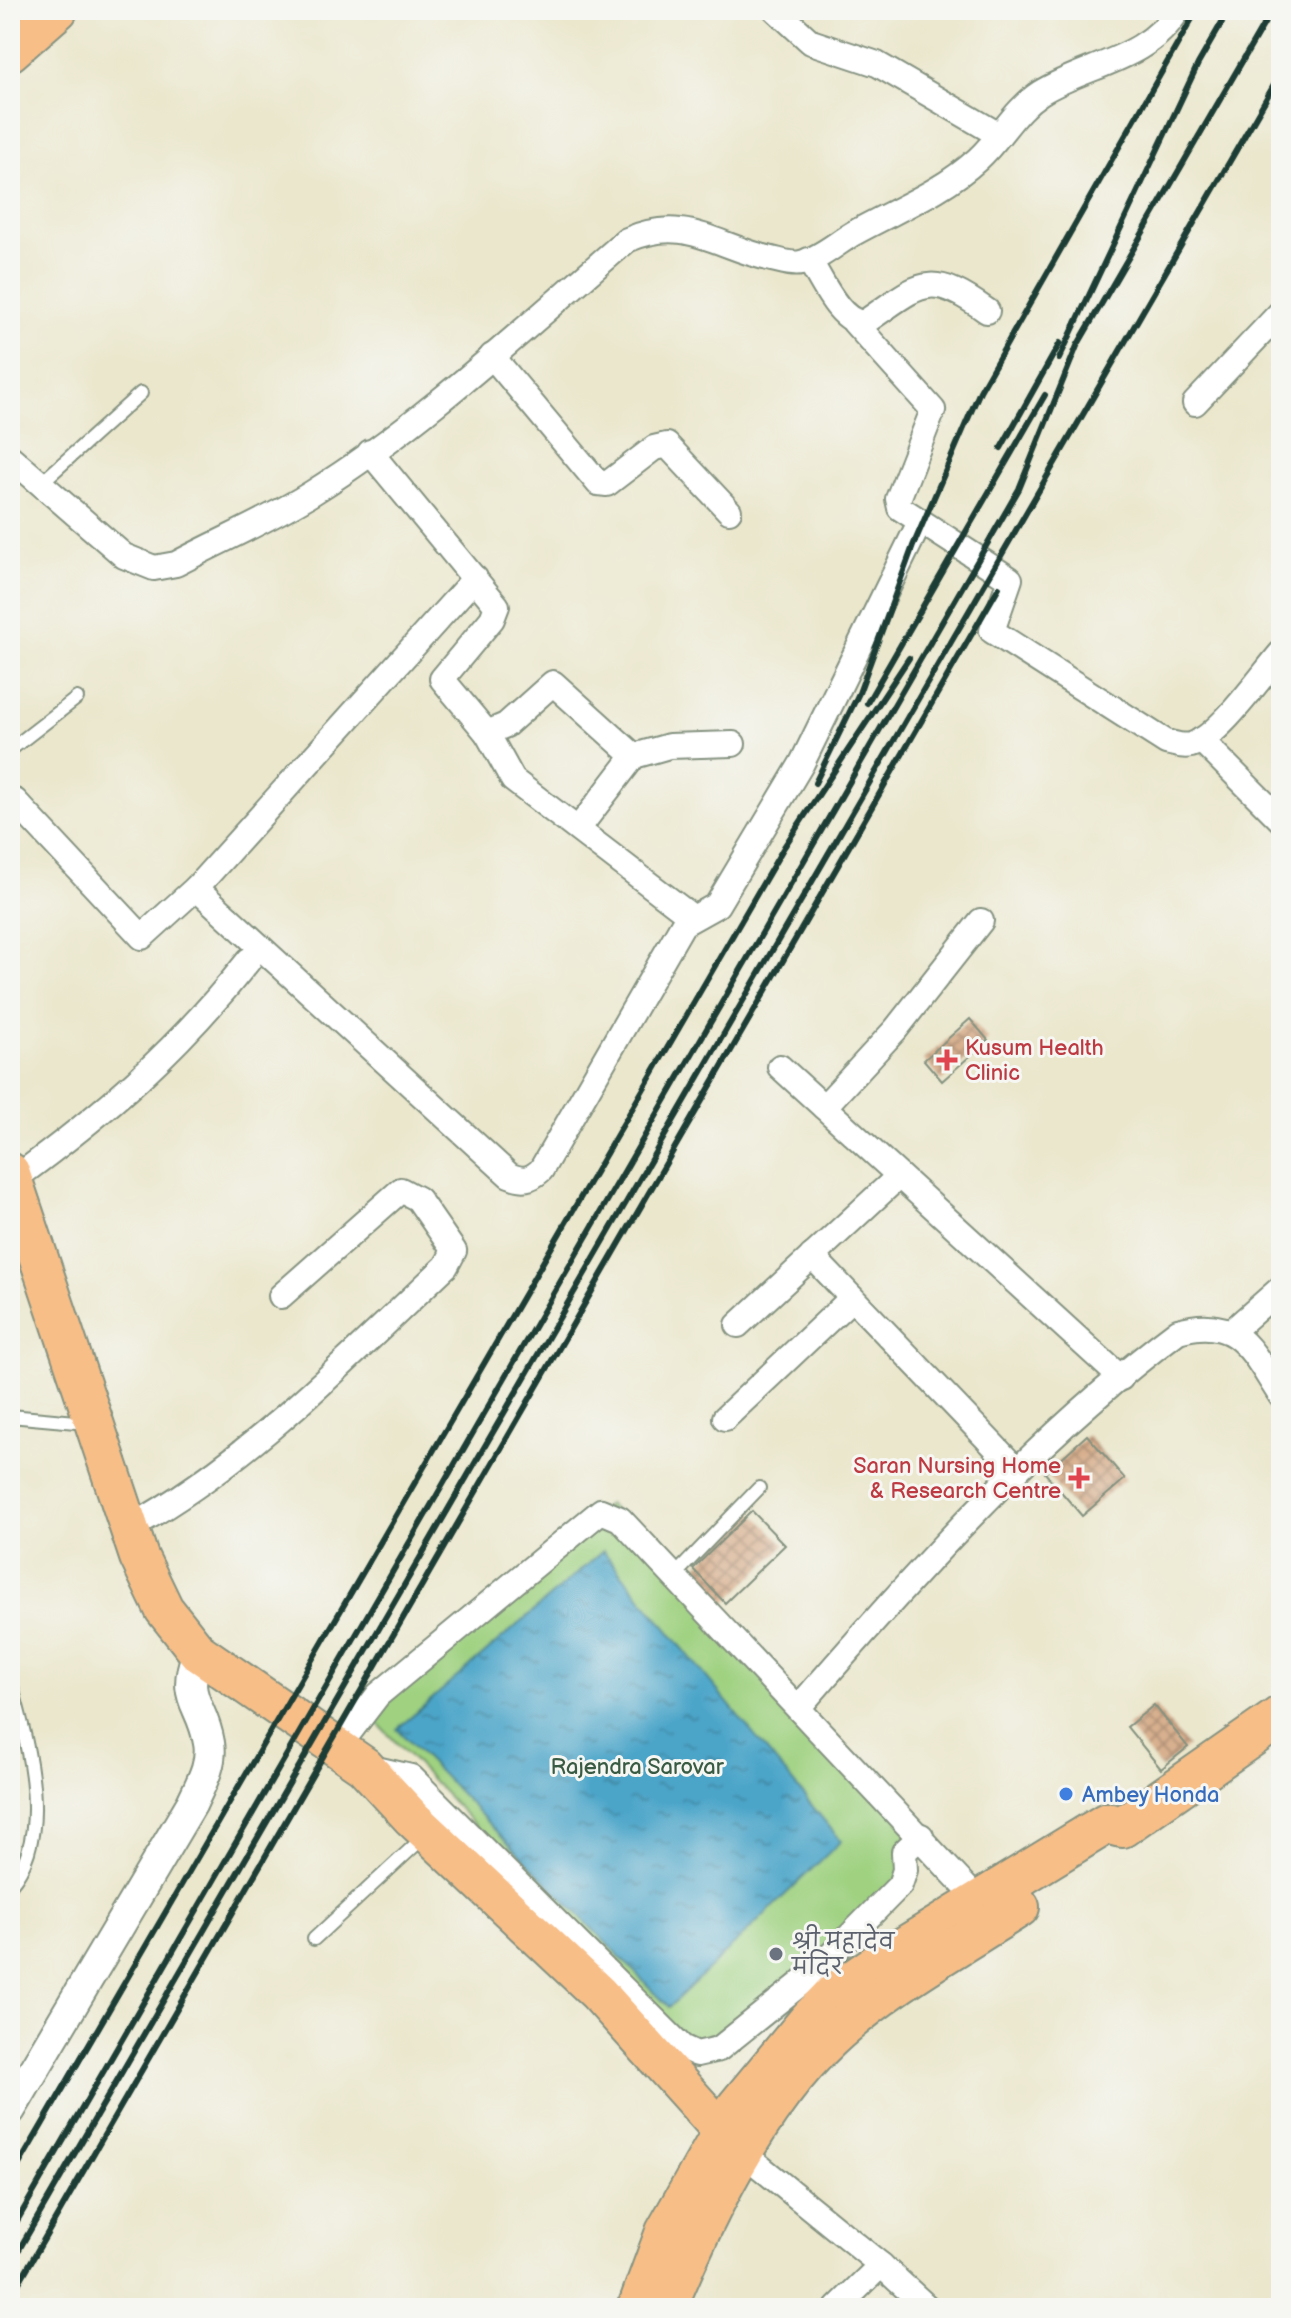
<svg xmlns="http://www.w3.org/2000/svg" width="1291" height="2318" font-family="'Balsamiq Sans','Playpen Sans Deva',sans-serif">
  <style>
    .park { fill: #9fd180; stroke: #5f875a; stroke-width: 2 }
    .water { fill: url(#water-ripples); stroke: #36717e; stroke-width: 2 }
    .building { fill: url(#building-cross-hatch) }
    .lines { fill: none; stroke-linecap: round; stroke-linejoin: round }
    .service-casing { stroke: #859280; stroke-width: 16 }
    .minor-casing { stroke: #859280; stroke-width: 28 }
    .tertiary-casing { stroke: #859280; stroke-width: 34 }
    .primary-casing { stroke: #859280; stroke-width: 42 }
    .trunk-casing { stroke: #859280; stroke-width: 44 }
    .service { stroke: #fff; stroke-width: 12 }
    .minor { stroke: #fff; stroke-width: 24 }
    .tertiary { stroke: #fff; stroke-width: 30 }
    .primary { stroke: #f7be88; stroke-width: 38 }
    .trunk { stroke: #f7be88; stroke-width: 40 }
    .rail { stroke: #1f3d34; stroke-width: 6 }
    .health-dot { fill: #e0444e; stroke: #f6f6f2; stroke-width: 3 }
    .shop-dot { fill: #3f7fe0; stroke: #f6f6f2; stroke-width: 3 }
    .worship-dot { fill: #6b7280; stroke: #f6f6f2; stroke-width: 3 }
    .labels { text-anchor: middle; stroke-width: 6; stroke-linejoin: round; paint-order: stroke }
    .health-label { font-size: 22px; fill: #be3a42; stroke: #f6f6f2; text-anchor: start }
    .park-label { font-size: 22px; fill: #395b43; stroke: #f6f6f2 }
    .shop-label { font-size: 22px; fill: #366cbe; stroke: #f6f6f2; text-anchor: start }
    .worship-label { font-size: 22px; fill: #5b616d; stroke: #f6f6f2; text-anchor: start }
  </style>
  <defs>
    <pattern id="water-ripples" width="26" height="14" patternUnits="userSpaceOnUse" patternTransform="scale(2)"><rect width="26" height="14" fill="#4ca5c9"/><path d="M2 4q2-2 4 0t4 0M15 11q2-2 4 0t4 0" fill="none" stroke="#3f88a4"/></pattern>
    <pattern id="building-cross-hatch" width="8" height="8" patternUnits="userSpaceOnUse" patternTransform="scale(2)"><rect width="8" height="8" fill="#d8b08f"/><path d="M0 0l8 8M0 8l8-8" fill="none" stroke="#af9076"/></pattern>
  </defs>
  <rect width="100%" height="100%" fill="#f6f6f2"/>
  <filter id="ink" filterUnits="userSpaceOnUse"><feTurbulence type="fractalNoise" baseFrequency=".0125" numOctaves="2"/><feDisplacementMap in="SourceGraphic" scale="16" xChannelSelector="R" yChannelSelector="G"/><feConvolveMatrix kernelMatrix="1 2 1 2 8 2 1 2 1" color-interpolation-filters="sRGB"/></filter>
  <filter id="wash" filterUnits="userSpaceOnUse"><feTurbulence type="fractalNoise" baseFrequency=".006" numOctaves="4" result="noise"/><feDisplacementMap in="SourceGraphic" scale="32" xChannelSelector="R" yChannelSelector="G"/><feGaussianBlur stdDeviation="1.8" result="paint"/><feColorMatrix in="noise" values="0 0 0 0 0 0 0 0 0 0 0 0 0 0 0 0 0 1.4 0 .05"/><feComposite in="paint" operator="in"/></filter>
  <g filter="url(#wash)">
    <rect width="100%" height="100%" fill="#ebe7cd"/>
    <!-- park -->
    <polygon class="park" points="608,1504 931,1848 724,2043 687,2047 366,1711"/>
    <!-- water -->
    <polygon class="water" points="603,1551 841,1841 669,2007 397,1729"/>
    <g id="blocks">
      <!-- building -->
      <g class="building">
        <polygon points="970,1019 988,1040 942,1081 924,1060"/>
        <polygon points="1087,1435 1125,1479 1082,1516 1045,1473"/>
        <polygon points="752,1511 785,1545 725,1603 693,1569"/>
        <polygon points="1154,1705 1188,1747 1161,1769 1127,1727"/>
      </g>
    </g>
  </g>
  <g filter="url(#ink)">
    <use href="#blocks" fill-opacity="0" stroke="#859280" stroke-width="2"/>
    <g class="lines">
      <!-- service casing -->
      <g class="service-casing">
        <g id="service">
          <polyline points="40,484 141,393"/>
          <polyline points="10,750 77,698"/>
          <polyline points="10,1416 87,1423"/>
          <polyline points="674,1576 759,1488"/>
          <path d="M10 1680C26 1739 55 1833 10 1885"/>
          <polyline points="314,1939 426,1835"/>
        </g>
      </g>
      <!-- minor casing -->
      <g class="minor-casing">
        <g id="minor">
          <polyline points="776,10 811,42 877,64 999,135"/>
          <path d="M809 260C821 278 840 325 865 322 920 285 927 268 987 311"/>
          <path d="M854 322 933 410 898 499 900 508 1010 579 992 631 1166 742C1175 744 1183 747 1191 745 1219 737 1261 676 1281 653"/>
          <polyline points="492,356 598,483 607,484 654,448 667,445 729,511"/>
          <polyline points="1195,403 1281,312"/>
          <polyline points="370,452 497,606 492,619 442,679 487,733 506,725 553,683 634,756"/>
          <path d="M10 457 124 556 154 568 176 564C221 540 269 520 312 493 426 422 525 327 627 240 686 214 716 247 772 259 781 261 792 265 801 263 820 259 838 242 854 233 897 209 941 193 978 159 1001 138 1014 110 1040 93 1086 64 1147 61 1178 10"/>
          <polyline points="487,733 513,780 692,917"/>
          <polyline points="1201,740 1281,820"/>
          <path d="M10 806 15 801 142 937 196 888 509 1175C523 1181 530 1180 541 1170L683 924 717 905 802 763 920 522"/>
          <polyline points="578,829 634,756 669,746 733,744"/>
          <polyline points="196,888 475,578"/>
          <polyline points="780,1067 1121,1378"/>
          <polyline points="824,1107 896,1029 981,921"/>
          <path d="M13 1180C106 1112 177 1051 249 960"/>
          <polyline points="812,1256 1017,1470"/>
          <polyline points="738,1325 899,1176"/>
          <polyline points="1231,1332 1281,1288"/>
          <polyline points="725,1418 852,1298"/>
          <path d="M129 1528C249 1462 347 1359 446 1266L454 1251 418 1199 401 1190 281 1296"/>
          <path d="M799 1707C915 1573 1035 1438 1178 1331 1238 1313 1252 1352 1281 1396"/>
          <polyline points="338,1747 378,1695 601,1511 620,1519 978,1900"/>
          <polyline points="367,1767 411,1777 682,2047 697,2054 719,2049 800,1984 834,1952 900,1885 905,1870 904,1852 921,1836"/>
          <polyline points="743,2153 881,2265 928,2308"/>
          <polyline points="837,2308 881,2265"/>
        </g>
      </g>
      <!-- tertiary casing -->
      <g class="tertiary-casing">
        <path id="tertiary" d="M10 2110 192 1803C200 1785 213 1764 209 1743 202 1701 180 1701 198 1652"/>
      </g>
      <!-- primary casing -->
      <g class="primary-casing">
        <g id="primary">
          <polyline points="10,52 58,10"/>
          <polyline points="10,1172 139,1557 164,1609 198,1652 364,1766 412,1818 598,1993 723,2132"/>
        </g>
      </g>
      <!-- trunk casing -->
      <g class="trunk-casing">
        <g id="trunk">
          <polyline points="638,2308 666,2232 737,2107 810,2019 836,1992 880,1962 1107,1823 1122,1827 1281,1716"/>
          <path d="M666 2308C704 2216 756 2108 829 2039 885 1986 955 1948 1019 1907"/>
        </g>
      </g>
      <!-- service -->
      <use href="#service" class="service"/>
      <!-- minor -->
      <use href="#minor" class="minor"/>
      <!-- tertiary -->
      <use href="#tertiary" class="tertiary"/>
      <!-- primary -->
      <use href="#primary" class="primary"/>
      <!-- trunk -->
      <use href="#trunk" class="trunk"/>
      <!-- rail -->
      <g class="rail">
        <polyline points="1059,359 1198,64 1229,10"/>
        <polyline points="1001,448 1060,343"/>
        <polyline points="867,703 1045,395"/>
        <polyline points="815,783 859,693 913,546 980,391 1197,10"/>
        <polyline points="10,2180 784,847 909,658"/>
        <polyline points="10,2233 1019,489 1077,346 1272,10"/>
        <polyline points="10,2265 1281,73"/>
        <polyline points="10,2298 999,587"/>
      </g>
    </g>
  </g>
  <!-- markers -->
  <g class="health-dot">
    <path d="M943 1048h8v8h8v8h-8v8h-8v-8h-8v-8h8z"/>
    <path d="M1075 1466h8v8h8v8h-8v8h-8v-8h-8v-8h8z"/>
  </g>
  <circle class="shop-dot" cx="1066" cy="1794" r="8"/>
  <circle class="worship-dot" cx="776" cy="1954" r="8"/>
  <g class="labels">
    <!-- health labels -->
    <g class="health-label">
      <text x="965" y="1055">Kusum Health<tspan x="965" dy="25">Clinic</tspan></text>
      <text x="1061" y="1473" text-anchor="end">Saran Nursing Home<tspan x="1061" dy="25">&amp; Research Centre</tspan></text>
    </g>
    <!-- park labels -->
    <g class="park-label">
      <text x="637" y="1774">Rajendra Sarovar</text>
    </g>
    <!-- shop labels -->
    <g class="shop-label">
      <text x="1082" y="1802">Ambey Honda</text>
    </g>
    <!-- worship labels -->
    <g class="worship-label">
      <text x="792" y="1949">श्री महादेव<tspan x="792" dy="25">मंदिर</tspan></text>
    </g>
  </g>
  <!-- margin -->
  <rect width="1291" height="2318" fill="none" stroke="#f6f6f2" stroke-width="40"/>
</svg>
